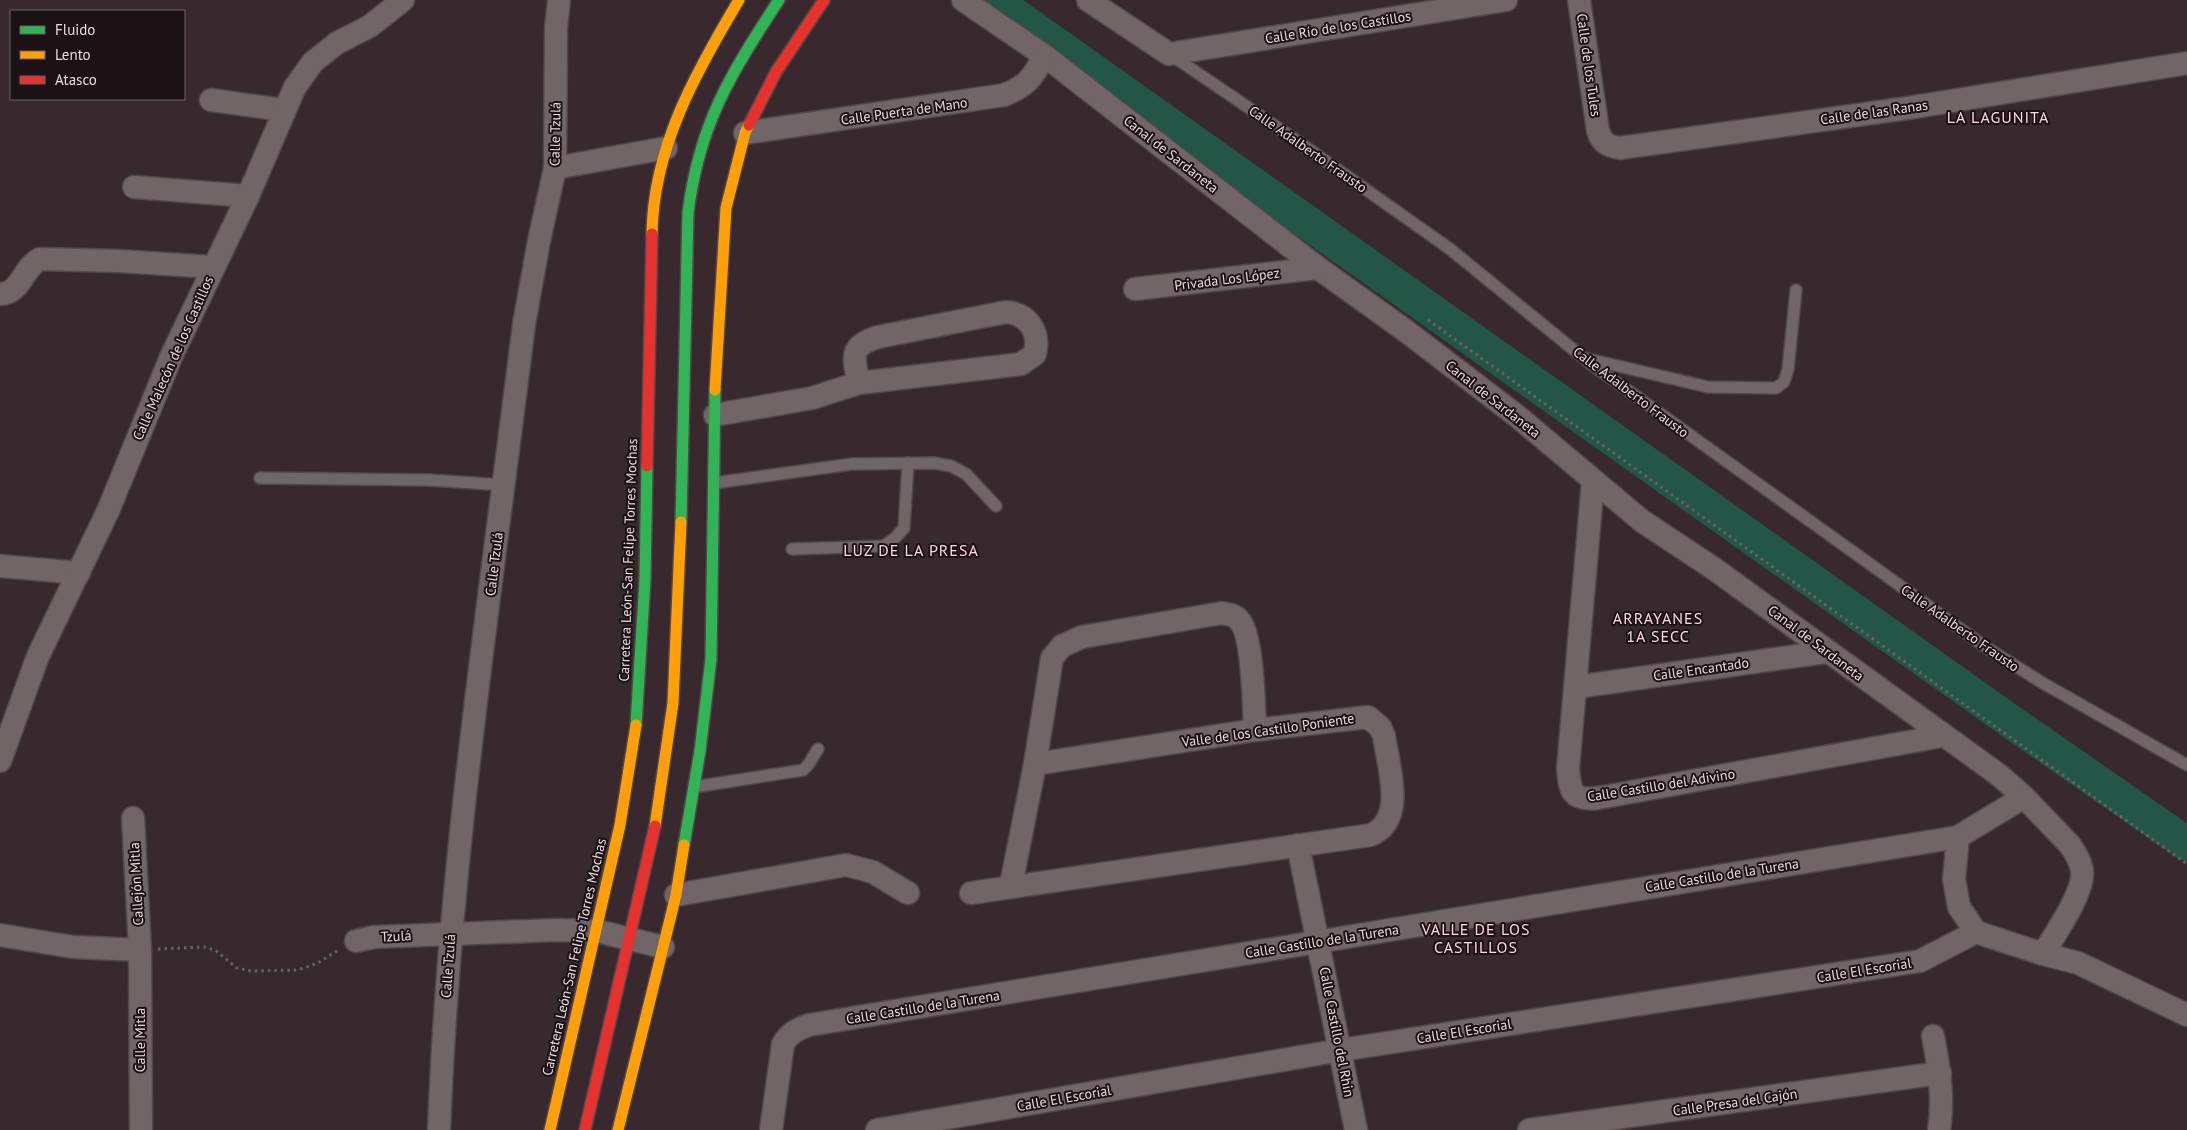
<svg xmlns="http://www.w3.org/2000/svg" width="2187" height="1130" font-family="'PT Sans',sans-serif">
  <style>
    .lines { fill: none; stroke-linecap: round; stroke-linejoin: round }
    .river { stroke: #235647; stroke-width: 34 }
    .lane-casing { stroke: #53474a; stroke-width: 14 }
    .street-casing { stroke: #53474a; stroke-width: 25 }
    .fast-casing { stroke: #53474a; stroke-width: 14 }
    .slow-casing { stroke: #53474a; stroke-width: 14 }
    .jam-casing { stroke: #53474a; stroke-width: 14 }
    .path { stroke: #6d6164; stroke-width: 3; stroke-dasharray: 2.5 4; stroke-linecap: butt }
    .lane { stroke: #716568; stroke-width: 11 }
    .street { stroke: #716568; stroke-width: 22 }
    .fast { stroke: #30b455; stroke-width: 11 }
    .slow { stroke: #ff9f0a; stroke-width: 11 }
    .jam { stroke: #e5322d; stroke-width: 11 }
    .labels { text-anchor: middle; stroke-width: 4; stroke-linejoin: round; paint-order: stroke }
    .street-label { font-size: 14px; fill: #ecdade; stroke: #1c1114 }
    .quarter-label { font-size: 16px; letter-spacing: 1px; fill: #fcd9e2; stroke: #1c1114 }
  </style>
  <rect width="100%" height="100%" fill="#37292d"/>
  <g class="lines">
    <!-- river -->
    <polyline class="river" points="994,0 2010,721 2187,844"/>
    <!-- lane casing -->
    <g class="lane-casing">
      <g id="lane">
        <polyline points="1171,55 1293,138 1450,249 1591,364 1987,648 2041,682 2187,765"/>
        <polyline points="1588,359 1708,387 1776,388 1784,382 1788,369 1796,290"/>
        <polyline points="260,478 429,480 504,485"/>
        <polyline points="714,483 852,464 934,463 951,466 966,474 996,506"/>
        <polyline points="792,549 884,546 895,538 904,528 908,463"/>
        <polyline points="694,787 803,770 808,765 818,749"/>
      </g>
    </g>
    <!-- street casing -->
    <g class="street-casing">
      <g id="street">
        <path d="M963 0 1045 56 1318 268 1406 331 1517 416 1642 521 1713 568 1999 775 2024 797 2070 845C2075 852 2080 861 2082 870 2085 892 2054 935 2043 954"/>
        <polyline points="1088,0 1169,54 1506,0"/>
        <path d="M1579 0 1598 131C1602 143 1607 146 1620 148L1908 108 2187 63"/>
        <polyline points="211,100 283,110"/>
        <path d="M745 133 1004 95C1027 86 1032 78 1045 56"/>
        <polyline points="555,168 666,148"/>
        <polyline points="134,187 248,196"/>
        <polyline points="1135,289 1318,268"/>
        <path d="M0 294C21 294 23 267 40 259L119 261 213 267"/>
        <path d="M715 415 812 398 859 383 1021 364 1035 354C1040 332 1029 314 1006 312L878 337C849 346 853 357 859 383"/>
        <path d="M1593 481 1568 768C1570 792 1572 801 1598 798L1942 736"/>
        <polyline points="0,566 79,573"/>
        <polyline points="1576,687 1826,652"/>
        <polyline points="0,761 38,656 108,511 171,357 248,196 295,87 313,62 337,43 370,26 403,0"/>
        <polyline points="133,818 140,950 141,1130"/>
        <polyline points="1298,845 1356,1130"/>
        <path d="M1011 885 1035 764 1052 658 1062 646 1082 637 1222 613C1228 614 1235 615 1239 620 1253 634 1254 708 1255 730"/>
        <path d="M971 893 1371 835C1407 819 1388 766 1384 736L1380 727 1368 717 1255 730 1035 764"/>
        <polyline points="676,895 846,865 873,872 908,893"/>
        <polyline points="1976,932 1959,907 1954,879 1958,837 2024,797"/>
        <polyline points="0,935 73,947 140,950"/>
        <polyline points="356,941 374,937 557,930 597,931 663,947"/>
        <path d="M1933 1036C1939 1068 1944 1097 1939 1130"/>
        <path d="M439 1130C449 860 491 592 524 324L539 241 555 168 556 28 559 0"/>
        <path d="M771 1130 783 1044C789 1033 798 1029 809 1025L1958 837"/>
        <polyline points="877,1130 1341,1050 1920,961 1976,932 2043,954 2078,963 2187,1015"/>
        <polyline points="1529,1130 1940,1073"/>
      </g>
    </g>
    <!-- fast casing -->
    <g class="fast-casing">
      <g id="fast">
        <path d="M681 522 688 213C699 124 731 73 779 0"/>
        <polyline points="636,725 645,580 647,466"/>
        <polyline points="684,845 700,751 711,659 715,390"/>
      </g>
    </g>
    <!-- slow casing -->
    <g class="slow-casing">
      <g id="slow">
        <path d="M652 234C653 148 696 72 739 0"/>
        <polyline points="715,390 726,208 745,133 749,125"/>
        <polyline points="655,826 673,703 681,522"/>
        <polyline points="550,1130 620,825 636,725"/>
        <polyline points="618,1130 676,895 684,845"/>
      </g>
    </g>
    <!-- jam casing -->
    <g class="jam-casing">
      <g id="jam">
        <polyline points="749,125 776,72 824,0"/>
        <polyline points="647,466 652,234"/>
        <polyline points="585,1130 655,826"/>
      </g>
    </g>
    <!-- path -->
    <g class="path">
      <polyline points="1428,320 2187,864"/>
      <polyline points="158,949 204,947 215,950 237,968 251,971 298,970 318,963 340,949"/>
    </g>
    <!-- lane -->
    <use href="#lane" class="lane"/>
    <!-- street -->
    <use href="#street" class="street"/>
    <!-- fast -->
    <use href="#fast" class="fast"/>
    <!-- slow -->
    <use href="#slow" class="slow"/>
    <!-- jam -->
    <use href="#jam" class="jam"/>
  </g>
  <g class="labels">
    <!-- street labels -->
    <g class="street-label">
      <text transform="translate(1338 27) rotate(-9)" y="5">Calle Río de los Castillos</text>
      <text transform="translate(1589 65) rotate(82)" y="5">Calle de los Tules</text>
      <text transform="translate(904 111) rotate(-8)" y="5">Calle Puerta de Mano</text>
      <text transform="translate(1874 112) rotate(-8)" y="5">Calle de las Ranas</text>
      <text transform="translate(555 134) rotate(-89)" y="5">Calle Tzulá</text>
      <text transform="translate(1308 149) rotate(35)" y="5">Calle Adalberto Frausto</text>
      <text transform="translate(1171 154) rotate(38)" y="5">Canal de Sardaneta</text>
      <text transform="translate(1227 279) rotate(-7)" y="5">Privada Los López</text>
      <text transform="translate(173 358) rotate(-66)" y="5">Calle Malecón de los Castillos</text>
      <text transform="translate(1631 392) rotate(37)" y="5">Calle Adalberto Frausto</text>
      <text transform="translate(1493 399) rotate(38)" y="5">Canal de Sardaneta</text>
      <text transform="translate(628 560) rotate(-88)" y="5">Carretera León-San Felipe Torres Mochas</text>
      <text transform="translate(494 564) rotate(-83)" y="5">Calle Tzulá</text>
      <text transform="translate(1960 628) rotate(35)" y="5">Calle Adalberto Frausto</text>
      <text transform="translate(1816 643) rotate(37)" y="5">Canal de Sardaneta</text>
      <text transform="translate(1701 669) rotate(-8)" y="5">Calle Encantado</text>
      <text transform="translate(1268 730) rotate(-8)" y="5">Valle de los Castillo Poniente</text>
      <text transform="translate(1661 785) rotate(-9)" y="5">Calle Castillo del Adivino</text>
      <text transform="translate(1722 875) rotate(-9)" y="5">Calle Castillo de la Turena</text>
      <text transform="translate(136 884) rotate(-93)" y="5">Callejón Mitla</text>
      <text transform="translate(396 936) rotate(-3)" y="5">Tzulá</text>
      <text transform="translate(1322 941) rotate(-9)" y="5">Calle Castillo de la Turena</text>
      <text transform="translate(574 957) rotate(-77)" y="5">Carretera León-San Felipe Torres Mochas</text>
      <text transform="translate(448 966) rotate(-86)" y="5">Calle Tzulá</text>
      <text transform="translate(1864 970) rotate(-9)" y="5">Calle El Escorial</text>
      <text transform="translate(923 1007) rotate(-9)" y="5">Calle Castillo de la Turena</text>
      <text transform="translate(1464 1031) rotate(-9)" y="5">Calle El Escorial</text>
      <text transform="translate(1337 1032) rotate(79)" y="5">Calle Castillo del Rhin</text>
      <text transform="translate(140 1040) rotate(-90)" y="5">Calle Mitla</text>
      <text transform="translate(1064 1098) rotate(-10)" y="5">Calle El Escorial</text>
      <text transform="translate(1735 1102) rotate(-8)" y="5">Calle Presa del Cajón</text>
    </g>
    <!-- quarter labels -->
    <g class="quarter-label">
      <text x="1998" y="123">LA LAGUNITA</text>
      <text x="911" y="556">LUZ DE LA PRESA</text>
      <text x="1658" y="624">ARRAYANES<tspan x="1658" dy="18">1A SECC</tspan></text>
      <text x="1476" y="935">VALLE DE LOS<tspan x="1476" dy="18">CASTILLOS</tspan></text>
    </g>
  </g>
  <!-- legend -->
  <rect x="10" y="10" width="175" height="90" fill="#1c1114" stroke="#6f6165"/>
  <rect x="20" y="26" width="25" height="8" fill="#30b455" stroke="#6f6165"/>
  <text x="55" y="35" font-size="15" fill="#ecdade">Fluido</text>
  <rect x="20" y="51" width="25" height="8" fill="#ff9f0a" stroke="#6f6165"/>
  <text x="55" y="60" font-size="15" fill="#ecdade">Lento</text>
  <rect x="20" y="76" width="25" height="8" fill="#e5322d" stroke="#6f6165"/>
  <text x="55" y="85" font-size="15" fill="#ecdade">Atasco</text>
</svg>
